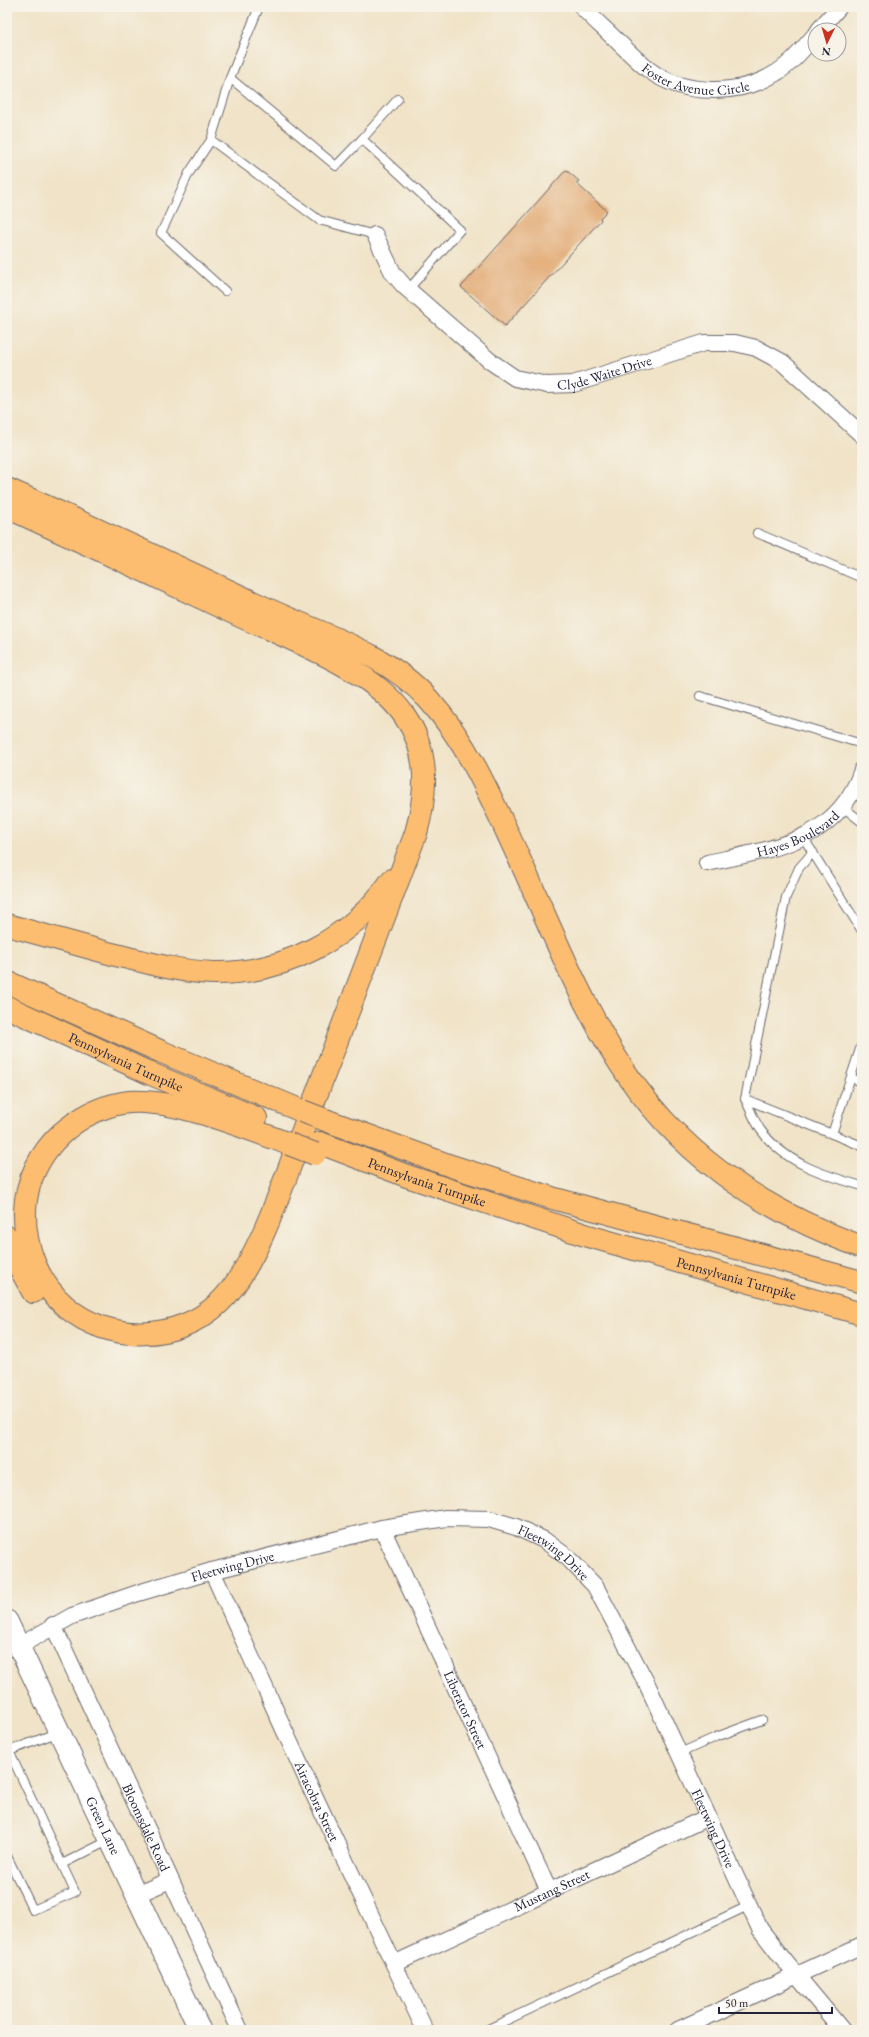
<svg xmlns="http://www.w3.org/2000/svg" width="869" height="2037" font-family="'EB Garamond',serif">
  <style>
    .building { fill: #e4b17f }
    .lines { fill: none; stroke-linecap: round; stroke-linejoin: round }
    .service-casing { stroke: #6a666c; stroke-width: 10 }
    .minor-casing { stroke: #6a666c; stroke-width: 18 }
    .tertiary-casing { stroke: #6a666c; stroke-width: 23 }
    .motorway-casing { stroke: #6a666c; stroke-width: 24 }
    .service { stroke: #fff; stroke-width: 8 }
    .minor { stroke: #fff; stroke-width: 16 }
    .tertiary { stroke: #fff; stroke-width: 21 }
    .motorway { stroke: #fcbd6f; stroke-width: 22 }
    .motorway-bridge-casing { stroke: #6a666c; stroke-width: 24; stroke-linecap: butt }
    .motorway-bridge { stroke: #fcbd6f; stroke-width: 22 }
    .labels { text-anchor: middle; stroke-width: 3; stroke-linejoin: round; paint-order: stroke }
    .street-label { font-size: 14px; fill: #22223b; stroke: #f7f3e8 }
  </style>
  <rect width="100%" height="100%" fill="#f7f3e8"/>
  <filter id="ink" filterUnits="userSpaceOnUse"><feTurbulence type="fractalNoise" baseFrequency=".025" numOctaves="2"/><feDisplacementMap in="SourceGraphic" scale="8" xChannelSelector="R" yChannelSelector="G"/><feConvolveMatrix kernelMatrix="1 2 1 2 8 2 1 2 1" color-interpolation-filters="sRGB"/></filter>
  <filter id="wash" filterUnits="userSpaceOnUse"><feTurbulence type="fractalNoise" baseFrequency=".012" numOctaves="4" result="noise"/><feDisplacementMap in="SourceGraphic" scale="16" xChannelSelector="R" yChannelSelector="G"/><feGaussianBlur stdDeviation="0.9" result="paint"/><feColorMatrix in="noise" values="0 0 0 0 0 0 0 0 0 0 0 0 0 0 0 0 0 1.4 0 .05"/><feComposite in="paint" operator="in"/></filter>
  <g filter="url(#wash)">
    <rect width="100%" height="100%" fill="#f0e3c7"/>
    <g id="blocks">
      <!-- building -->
      <polygon class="building" points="566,170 579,181 576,183 607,211 600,218 601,220 505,326 461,287"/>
    </g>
  </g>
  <g filter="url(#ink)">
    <use href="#blocks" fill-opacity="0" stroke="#6a666c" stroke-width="1"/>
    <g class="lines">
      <!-- service casing -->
      <g class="service-casing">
        <g id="service">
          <polyline points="259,7 230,78 211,140 319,220 375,235"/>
          <polyline points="230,78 336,166 362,139 460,230 408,290"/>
          <polyline points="362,139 398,99"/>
          <polyline points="211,140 189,173 161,233 225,291"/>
          <polyline points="757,533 862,578"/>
          <polyline points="700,696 862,744"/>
          <polyline points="843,807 862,822"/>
          <polyline points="803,837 862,931"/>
          <polyline points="813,852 799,868 786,897 745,1099 832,1134 862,1043"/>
          <polyline points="851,1078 862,1082"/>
          <path d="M745 1099C750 1109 754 1120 760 1129 784 1163 824 1175 862 1186"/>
          <polyline points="832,1134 862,1146"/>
          <polyline points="9,1751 59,1732"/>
          <polyline points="7,1752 9,1751 75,1892 33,1910 7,1856"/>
          <polyline points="680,1753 716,1737 762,1720"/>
          <polyline points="62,1864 110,1840"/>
          <polyline points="486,2030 748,1906"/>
        </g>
      </g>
      <!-- minor casing -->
      <g class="minor-casing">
        <g id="minor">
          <path id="s1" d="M582 7C592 18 604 28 615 39 626 49 637 61 649 70 683 96 740 96 776 73 791 64 803 49 815 35"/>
          <polyline points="819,30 839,7"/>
          <path id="s2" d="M375 235 393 273 404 286 490 361 515 378 547 385 573 384 704 343H735L756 348 782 362 862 435"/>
          <path id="s3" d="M707 863C771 849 838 842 862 770"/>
          <path id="s4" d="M382 1528 549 1891"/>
          <path id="s5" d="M212 1571 307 1780 425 2030"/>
          <path id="s6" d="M53 1625 240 2030"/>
          <path id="s7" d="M19 1646 72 1616 138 1593 212 1571 382 1528 446 1518 489 1519 516 1527 544 1540 567 1557 595 1586 647 1684 760 1929 783 1959 842 2030"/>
          <polyline points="136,1895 170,1880"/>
          <path id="s8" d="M394 1964 708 1817"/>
          <polyline points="678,2030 862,1945"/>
        </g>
      </g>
      <!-- tertiary casing -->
      <g class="tertiary-casing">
        <g id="tertiary">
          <path id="s9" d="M7 1621 200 2030"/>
        </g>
      </g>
      <!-- motorway casing -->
      <g class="motorway-casing">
        <g id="motorway">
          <path d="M7 489C93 527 178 567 263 607 320 634 386 652 429 700 470 746 493 802 518 856 549 923 576 993 615 1056 674 1152 759 1209 862 1247"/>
          <path d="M7 507C85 543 162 579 240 616 291 640 371 668 404 715 430 751 427 793 416 833 379 929 343 1026 306 1122 287 1172 258 1267 219 1303 178 1342 109 1344 65 1306 38 1283 24 1247 25 1211 26 1181 40 1153 62 1133 79 1118 100 1107 122 1103 166 1095 247 1128 289 1144"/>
          <path d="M7 925C42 935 77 944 112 954 145 962 180 972 214 973 284 974 351 939 392 880"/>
          <polyline points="7,982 162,1052 302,1111"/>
          <path id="s10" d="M7 1007 151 1074 256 1118"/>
          <polyline points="328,1121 451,1166 552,1198 862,1282"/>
          <path id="s11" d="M320 1143 407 1176 585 1235 862 1314"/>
          <polyline points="7,1237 20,1268 33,1292"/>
        </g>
      </g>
      <!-- service -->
      <use href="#service" class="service"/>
      <!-- minor -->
      <use href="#minor" class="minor"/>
      <!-- tertiary -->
      <use href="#tertiary" class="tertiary"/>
      <!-- motorway -->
      <use href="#motorway" class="motorway"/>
      <!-- motorway-bridge casing -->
      <g class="motorway-bridge-casing">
        <g id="motorway-bridge">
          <polyline points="302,1111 328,1121"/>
          <polyline points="289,1144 315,1154"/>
        </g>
      </g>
      <!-- motorway-bridge -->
      <use href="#motorway-bridge" class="motorway-bridge"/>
    </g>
  </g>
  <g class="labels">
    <!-- street labels -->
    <g class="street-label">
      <text dy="5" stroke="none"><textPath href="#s1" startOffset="141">Foster Avenue Circle</textPath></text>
      <text dy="5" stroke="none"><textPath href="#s2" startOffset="295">Clyde Waite Drive</textPath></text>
      <text dy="5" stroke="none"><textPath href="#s3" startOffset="96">Hayes Boulevard</textPath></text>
      <text dy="5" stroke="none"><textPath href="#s10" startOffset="131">Pennsylvania Turnpike</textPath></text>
      <text dy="5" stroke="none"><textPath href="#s11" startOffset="114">Pennsylvania Turnpike</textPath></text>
      <text dy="5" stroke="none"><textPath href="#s11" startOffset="438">Pennsylvania Turnpike</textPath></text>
      <text dy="5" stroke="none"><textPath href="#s7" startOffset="565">Fleetwing Drive</textPath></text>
      <text dy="5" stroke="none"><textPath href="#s7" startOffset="229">Fleetwing Drive</textPath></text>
      <text dy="5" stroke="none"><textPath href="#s4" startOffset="200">Liberator Street</textPath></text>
      <text dy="5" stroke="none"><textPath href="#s5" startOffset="253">Airacobra Street</textPath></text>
      <text dy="5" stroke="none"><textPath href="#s9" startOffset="226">Green Lane</textPath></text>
      <text dy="5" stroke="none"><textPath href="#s6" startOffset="223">Bloomsdale Road</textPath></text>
      <text dy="5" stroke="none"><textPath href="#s7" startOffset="889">Fleetwing Drive</textPath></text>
      <text dy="5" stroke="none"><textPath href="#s8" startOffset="174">Mustang Street</textPath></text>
    </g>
  </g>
  <!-- margin -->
  <rect width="869" height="2037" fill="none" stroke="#f7f3e8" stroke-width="24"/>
  <!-- north arrow -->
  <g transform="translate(827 42) rotate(185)"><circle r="19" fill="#f7f3e8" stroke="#a29fa3"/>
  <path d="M0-3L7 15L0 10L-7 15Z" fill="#c8321e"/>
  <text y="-6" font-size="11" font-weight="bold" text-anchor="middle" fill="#22223b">N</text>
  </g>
  <!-- scale -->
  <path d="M719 2007v6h113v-6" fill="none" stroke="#22223b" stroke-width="2"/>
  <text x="725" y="2007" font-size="12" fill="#22223b" stroke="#f7f3e8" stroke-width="3" paint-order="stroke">50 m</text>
</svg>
